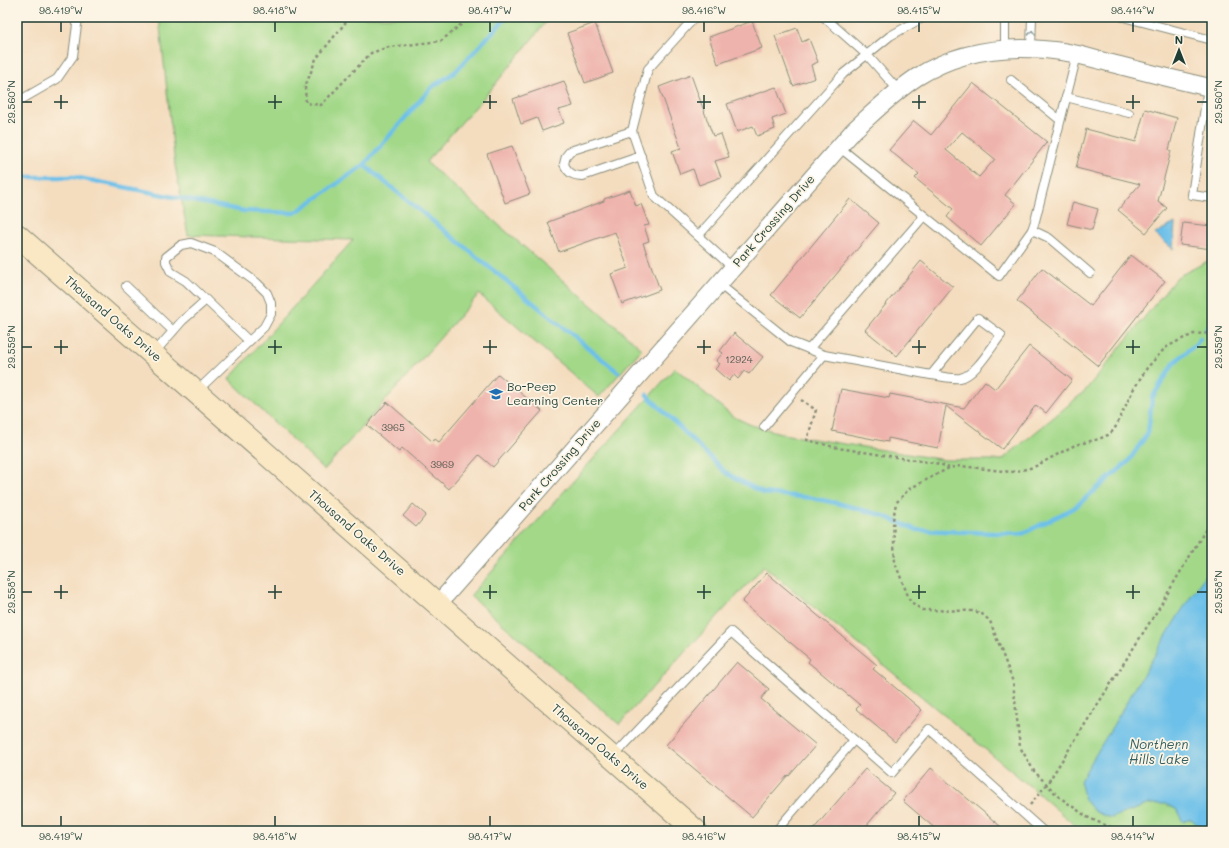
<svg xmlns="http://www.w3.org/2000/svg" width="1229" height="848" font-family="Mali,sans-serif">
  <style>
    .green { fill: #a2d888; stroke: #608a5e }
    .water { fill: #6cc0e9; stroke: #467e8e }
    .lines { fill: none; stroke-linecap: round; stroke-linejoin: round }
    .stream { stroke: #6cc0e9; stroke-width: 4.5 }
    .building { fill: #eeb3ac; fill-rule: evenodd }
    .lane-casing { stroke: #8a8d7a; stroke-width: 10 }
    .street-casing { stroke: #8a8d7a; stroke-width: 19 }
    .secondary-casing { stroke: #8a8d7a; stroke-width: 24 }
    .path { stroke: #8a8d7a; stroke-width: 2.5; stroke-dasharray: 3 3; stroke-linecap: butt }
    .lane { stroke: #fff; stroke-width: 8 }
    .street { stroke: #fff; stroke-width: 17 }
    .secondary { stroke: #fae7c3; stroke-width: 22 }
    .oneway { stroke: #8f9e9a }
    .ticks { fill: none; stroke: #1f3d34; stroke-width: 1.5 }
    .labels { text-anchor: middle; stroke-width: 3.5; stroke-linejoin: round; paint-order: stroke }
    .number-label { font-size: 10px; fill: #535a52 }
    .street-label { font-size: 12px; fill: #1f3d34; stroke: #fcf5e5 }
    .poi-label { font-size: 12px; fill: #1f3d34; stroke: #fcf5e5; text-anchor: start }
    .water-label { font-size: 13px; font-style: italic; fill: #325e61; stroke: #fcf5e5 }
    .neatline { fill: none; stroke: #1f3d34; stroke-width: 1.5 }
    .ticks-label { font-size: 10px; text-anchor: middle; fill: #1f3d34 }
  </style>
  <rect width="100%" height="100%" fill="#fcf5e5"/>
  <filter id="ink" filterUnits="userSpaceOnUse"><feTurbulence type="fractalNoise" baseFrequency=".025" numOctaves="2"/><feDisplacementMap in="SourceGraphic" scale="8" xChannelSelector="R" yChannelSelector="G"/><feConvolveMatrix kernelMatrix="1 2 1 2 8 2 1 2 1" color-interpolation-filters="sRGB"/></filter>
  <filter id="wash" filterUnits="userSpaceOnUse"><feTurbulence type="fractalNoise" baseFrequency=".012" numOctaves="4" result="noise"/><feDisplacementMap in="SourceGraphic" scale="16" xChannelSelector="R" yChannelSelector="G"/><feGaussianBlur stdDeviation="0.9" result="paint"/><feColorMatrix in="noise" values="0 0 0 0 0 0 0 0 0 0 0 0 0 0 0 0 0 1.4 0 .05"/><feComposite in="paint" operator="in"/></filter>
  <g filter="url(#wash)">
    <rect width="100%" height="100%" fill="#f4ddbf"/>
    <!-- green -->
    <g class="green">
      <polygon points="159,17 550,17 488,93 426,162 642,349 599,397 479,294 324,470 229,379 353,240 188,235 175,165"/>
      <polygon points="1206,262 1212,262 1212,831 1081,831 1032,788 764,566 619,724 470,596 675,368 732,416 751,425 788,435 945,460 1002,460 1084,392 1177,277"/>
    </g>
    <!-- water -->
    <g class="water">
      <polygon points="1175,223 1173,249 1155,234"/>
      <polygon points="1212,565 1212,831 1200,831 1199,826 1191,819 1183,822 1176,809 1165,804 1150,804 1111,818 1095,812 1085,800 1080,781 1178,616"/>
    </g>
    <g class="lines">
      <!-- stream -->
      <g class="stream">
        <polyline points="364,165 618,372"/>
        <polyline points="17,177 74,177 244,211 295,213 364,165 432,87 455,72 503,21 505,17"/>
        <polyline points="1206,330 1212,321"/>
        <polyline points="647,395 726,473 763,493 812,498 841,504 881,515 917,530 1022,534 1074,508 1128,462 1148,433 1152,398 1174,363 1196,344 1200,339"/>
      </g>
    </g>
    <g id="blocks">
      <!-- building -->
      <g class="building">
        <polygon points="752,21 762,48 718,64 709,37"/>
        <polygon points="595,23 613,73 585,83 567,33"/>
        <polygon points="797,28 802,42 809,39 818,62 811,65 815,78 793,86 775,36"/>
        <polygon points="691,75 713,136 721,134 729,157 715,161 721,177 699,185 693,169 680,174 672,151 681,148 659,87"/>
        <polygon points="564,81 573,106 559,110 564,123 542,131 537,118 521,124 513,99"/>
        <path d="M973 83 1047 142 1005 195 1016 204 981 246 947 217 953 209 915 178 919 174 889 150 914 121 931 135ZM962 132 995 159 979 177 946 150Z"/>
        <polygon points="776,87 786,114 772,119 775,129 757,136 753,126 737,132 727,104"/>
        <polygon points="1145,109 1177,118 1169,150 1171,151 1158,201 1167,208 1146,233 1118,210 1140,184 1076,168 1086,129 1136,142"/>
        <polygon points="512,146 530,194 505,203 487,154"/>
        <polygon points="630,190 636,206 641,204 649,225 644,226 649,241 643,243 660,290 622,304 611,274 628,268 615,232 559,252 548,222 604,201 604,199"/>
        <polygon points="850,199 879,223 800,318 771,295"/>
        <polygon points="1073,202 1098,209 1092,230 1067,224"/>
        <polygon points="1183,223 1212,226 1212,249 1180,245"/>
        <polygon points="1131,255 1165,281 1098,366 1017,301 1042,268 1091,306"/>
        <polygon points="921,261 953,287 897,356 865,330"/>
        <polygon points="734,333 763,357 749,374 744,371 738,379 734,375 729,381 715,369 720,364 716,361 723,353 720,351"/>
        <polygon points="1029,346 1072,380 1046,413 1036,405 1002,449 946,406 938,448 888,438 888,442 832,431 841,389 889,398 890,394 964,408 985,381 995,389"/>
        <polygon points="498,374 542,411 493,467 479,455 449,489 402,448 399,452 367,425 387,402 432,441 435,439 439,442"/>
        <polygon points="413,504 426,515 416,527 403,516"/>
        <polygon points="767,573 877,665 873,669 922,710 895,742 856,709 860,705 808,662 810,659 742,602"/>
        <polygon points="737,662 769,689 761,699 816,745 789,776 788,775 752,817 666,745"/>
        <polygon points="931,768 1006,831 938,831 903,801"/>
        <polygon points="865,769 894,793 862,831 812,831"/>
      </g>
    </g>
  </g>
  <g filter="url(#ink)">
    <use href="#blocks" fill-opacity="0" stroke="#8a8d7a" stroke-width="1"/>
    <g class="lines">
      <!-- lane casing -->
      <g class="lane-casing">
        <g id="lane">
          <polyline points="695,17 648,69 632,131 654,196 733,268"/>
          <polyline points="824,17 867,55 899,91"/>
          <polyline points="1123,17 1212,40"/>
          <polyline points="1005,48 1005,17"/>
          <polyline points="1031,48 1032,17"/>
          <polyline points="1011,80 1060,120"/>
          <polyline points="1208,87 1192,195 1212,198"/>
          <polyline points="1066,97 1129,113"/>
          <polyline points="17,102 57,79 73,56 78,17"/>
          <path d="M632 131 570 151 566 156 564 164C568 173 573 176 583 176L641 156"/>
          <polyline points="839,147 999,276 1032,230 1035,221 1077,55"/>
          <polyline points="1032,230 1049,238 1090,273"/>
          <polyline points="698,236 843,74 890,36 924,17"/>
          <path d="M719 284 791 342 824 355 931 375 978 318 1001 335C992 346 975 376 960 378 950 379 941 376 931 375"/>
          <polyline points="126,286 173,331"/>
          <polyline points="206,300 249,341"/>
          <polyline points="809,349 924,216"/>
          <polyline points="154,353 182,321 206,300 186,281 171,272 166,262 166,257 181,245 191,243 215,252 257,283 267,293 271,303 271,314 264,327 197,391"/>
          <polyline points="764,427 824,355"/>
          <polyline points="613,757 731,632 892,773 929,729 1043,831"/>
          <polyline points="776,831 854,740"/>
        </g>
      </g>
      <!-- street casing -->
      <g class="street-casing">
        <path id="street" d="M438 604 854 130C874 112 894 92 917 77 961 49 1014 44 1065 52 1083 55 1100 61 1118 65 1149 73 1181 81 1212 88"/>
      </g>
      <!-- secondary casing -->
      <g class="secondary-casing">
        <polyline id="secondary" points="17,235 696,831"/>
      </g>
      <!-- path -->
      <g class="path">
        <polyline points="350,17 316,59 305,87 306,103 321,105 371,53 389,47 441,41 470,17"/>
        <polyline points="801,400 816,410 807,440 838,448 940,464 949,468"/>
        <polyline points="1030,805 1047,784 1157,611 1212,519"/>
        <polyline points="1123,831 1107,826 1087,817 1058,796 1034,771 1020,747 1013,682 990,621 982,614 975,611 922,610 910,601 895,563 893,520 896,503 909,489 949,468 961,466 1011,472 1022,470 1034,467 1075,445 1099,439 1108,435 1114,430 1119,420 1133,390 1147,368 1165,348 1180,340 1194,334 1212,333"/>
      </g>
      <!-- lane -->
      <use href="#lane" class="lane"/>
      <!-- street -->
      <use href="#street" class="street"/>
      <!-- secondary -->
      <use href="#secondary" class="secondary"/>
    </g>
    <!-- one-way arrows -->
    <defs><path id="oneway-chevron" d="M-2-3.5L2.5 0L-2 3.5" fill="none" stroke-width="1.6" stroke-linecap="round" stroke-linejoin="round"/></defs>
    <use class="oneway" href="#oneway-chevron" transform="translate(1032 33) rotate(-88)"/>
  </g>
  <!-- ticks -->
  <path class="ticks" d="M61 22V32M275 22V32M490 22V32M704 22V32M919 22V32M1133 22V32M61 95V109M275 95V109M490 95V109M704 95V109M919 95V109M1133 95V109M22 102H32M54 102H68M268 102H282M483 102H497M697 102H711M912 102H926M1126 102H1140M1197 102H1207M61 340V354M275 340V354M490 340V354M704 340V354M919 340V354M1133 340V354M22 347H32M54 347H68M268 347H282M483 347H497M697 347H711M912 347H926M1126 347H1140M1197 347H1207M61 585V599M275 585V599M490 585V599M704 585V599M919 585V599M1133 585V599M22 592H32M54 592H68M268 592H282M483 592H497M697 592H711M912 592H926M1126 592H1140M1197 592H1207M61 816V826M275 816V826M490 816V826M704 816V826M919 816V826M1133 816V826"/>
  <!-- icons -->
  <defs>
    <g id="school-bare" transform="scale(1.08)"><path d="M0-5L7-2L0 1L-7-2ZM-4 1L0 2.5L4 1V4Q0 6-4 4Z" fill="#1f6fb2" stroke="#fcf5e5" stroke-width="2.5" paint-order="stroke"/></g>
  </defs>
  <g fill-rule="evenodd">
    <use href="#school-bare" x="496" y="394"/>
  </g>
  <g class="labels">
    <!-- number labels -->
    <g class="number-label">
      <text x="739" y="363">12924</text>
      <text x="393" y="431">3965</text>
      <text x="442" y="468">3969</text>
    </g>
    <!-- street labels -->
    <g class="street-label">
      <text transform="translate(774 221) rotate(-49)" y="4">Park Crossing Drive</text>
      <text transform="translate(113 319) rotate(41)" y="4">Thousand Oaks Drive</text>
      <text transform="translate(560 465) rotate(-49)" y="4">Park Crossing Drive</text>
      <text transform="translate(357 533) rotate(41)" y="4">Thousand Oaks Drive</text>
      <text transform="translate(600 747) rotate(41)" y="4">Thousand Oaks Drive</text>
    </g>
    <!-- poi labels -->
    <g class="poi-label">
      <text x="507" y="391">Bo-Peep<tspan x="507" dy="14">Learning Center</tspan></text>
    </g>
    <!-- water labels -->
    <g class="water-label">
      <text x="1159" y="749">Northern<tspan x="1159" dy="15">Hills Lake</tspan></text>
    </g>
  </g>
  <!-- margin -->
  <rect width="1229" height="848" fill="none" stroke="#fcf5e5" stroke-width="44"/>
  <!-- north arrow -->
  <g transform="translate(1179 50)" stroke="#fcf5e5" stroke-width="3" paint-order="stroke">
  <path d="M0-3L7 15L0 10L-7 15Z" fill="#1f3d34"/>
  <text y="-6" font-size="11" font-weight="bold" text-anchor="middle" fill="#1f3d34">N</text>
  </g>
  <rect x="22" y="22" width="1185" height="804" class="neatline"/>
  <g class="ticks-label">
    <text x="61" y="14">98.419°W</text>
    <text x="275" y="14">98.418°W</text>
    <text x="490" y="14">98.417°W</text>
    <text x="704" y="14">98.416°W</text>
    <text x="919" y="14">98.415°W</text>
    <text x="1133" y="14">98.414°W</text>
    <text transform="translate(11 102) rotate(-90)" y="4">29.560°N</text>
    <text transform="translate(1218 102) rotate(-90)" y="4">29.560°N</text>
    <text transform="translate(11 347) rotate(-90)" y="4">29.559°N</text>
    <text transform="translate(1218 347) rotate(-90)" y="4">29.559°N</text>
    <text transform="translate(11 592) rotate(-90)" y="4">29.558°N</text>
    <text transform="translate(1218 592) rotate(-90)" y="4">29.558°N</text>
    <text x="61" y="840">98.419°W</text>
    <text x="275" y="840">98.418°W</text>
    <text x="490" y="840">98.417°W</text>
    <text x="704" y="840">98.416°W</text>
    <text x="919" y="840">98.415°W</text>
    <text x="1133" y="840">98.414°W</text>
  </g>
</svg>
